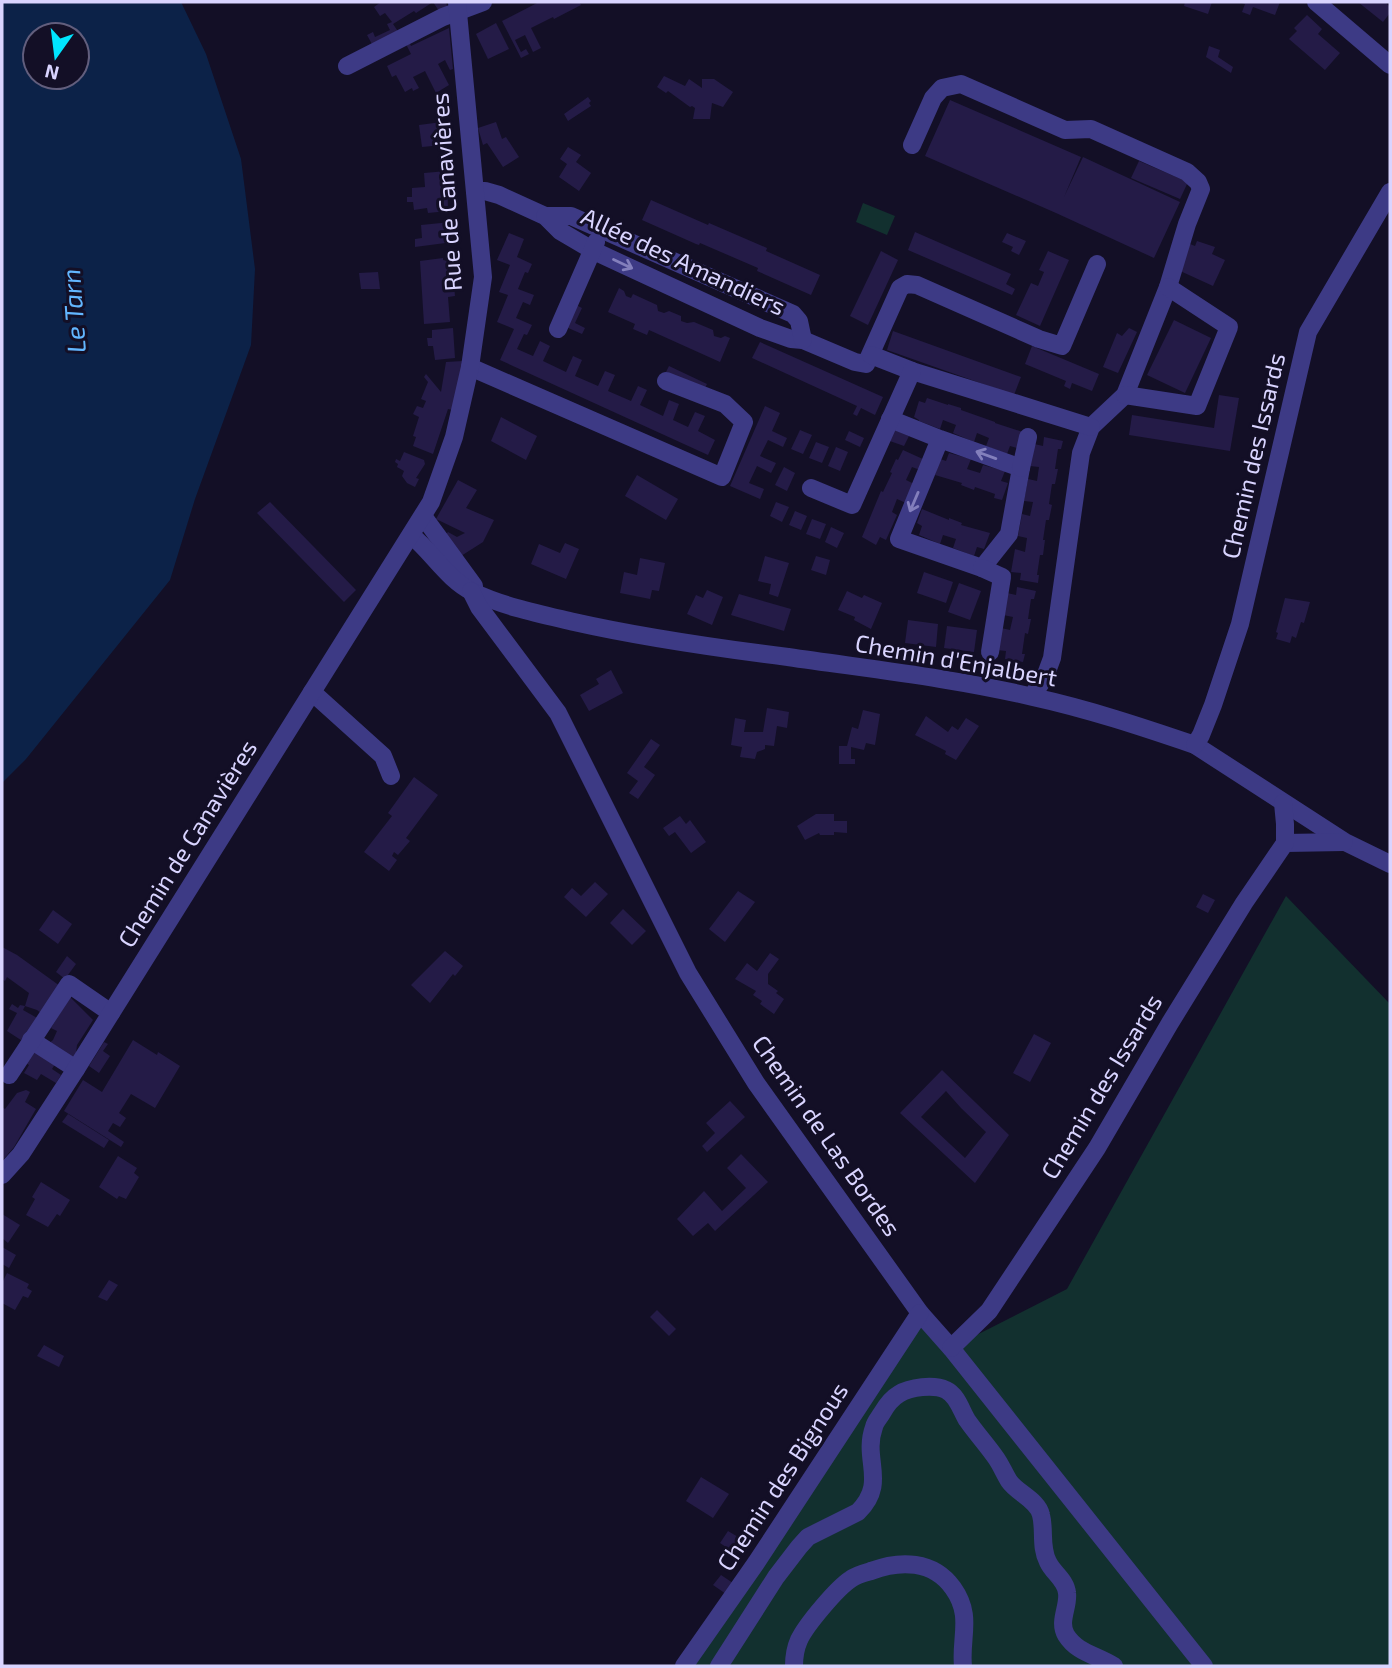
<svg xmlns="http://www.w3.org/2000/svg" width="1392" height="1668" font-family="'Exo 2',sans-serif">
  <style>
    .green { fill: #12302f }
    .water { fill: #0c2248; fill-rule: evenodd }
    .building { fill: #241b47; fill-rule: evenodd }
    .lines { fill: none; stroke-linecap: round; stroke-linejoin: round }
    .minor { stroke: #3d3a85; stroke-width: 18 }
    .oneway { stroke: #837fbc }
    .labels { text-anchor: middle; stroke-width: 6; stroke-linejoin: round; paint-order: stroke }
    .street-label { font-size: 24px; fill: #d9d4ff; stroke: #130f26 }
    .water-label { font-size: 26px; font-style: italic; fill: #62b6ff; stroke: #130f26 }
  </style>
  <rect width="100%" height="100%" fill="#130f26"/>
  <!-- green -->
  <g class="green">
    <polygon points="863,203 895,216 887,235 856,222"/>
    <polygon points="1286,896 1390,1004 1390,1666 684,1666 920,1313 951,1348 1067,1289"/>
  </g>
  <!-- water -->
  <path class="water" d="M2 2H181L206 54 241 159 255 269 251 345 195 499 170 580 26 759 2 783ZM77 35V77H35V35Z"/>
  <!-- building -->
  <g class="building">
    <polygon points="381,2 446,2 447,6 439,11 433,2 416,13 414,11 393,24 399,33 373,46 367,35 373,32 375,37 390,30 387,24 392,22 385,13 380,16 374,7"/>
    <polygon points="539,2 579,2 581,5 554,19 553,17 531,28 541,48 533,52 525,35 515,40 521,52 526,49 529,54 521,58 502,21"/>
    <polygon points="1185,2 1212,2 1208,14 1184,6"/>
    <polygon points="1239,2 1280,2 1275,15 1253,7 1250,15 1242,12 1245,4"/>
    <polygon points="1358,2 1385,2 1390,7 1390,13 1383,22"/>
    <polygon points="1307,15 1322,29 1318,34 1340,53 1325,70 1289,39 1297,31 1294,28"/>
    <polygon points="496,23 509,49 488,59 476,34"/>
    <polygon points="449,28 453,69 450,70 445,60 438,64 449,85 436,93 425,71 413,77 419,88 413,91 412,88 405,92 396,75 392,77 387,66 411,54 406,44 409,42 411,46"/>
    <polygon points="1209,46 1220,50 1218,57 1233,67 1231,73 1206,57"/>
    <polygon points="664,76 685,86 689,79 702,88 702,79 714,79 733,92 723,107 712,103 710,119 693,119 695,108 692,106 690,107 668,91 666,93 657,87"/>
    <polygon points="588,97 591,101 589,103 591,106 568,121 564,114"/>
    <polygon points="950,100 1081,157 1064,197 1083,157 1180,202 1154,258 1056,213 925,156"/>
    <polygon points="442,122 443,145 422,147 419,125"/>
    <polygon points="496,122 502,139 506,137 519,157 503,167 487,143 483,145 478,128"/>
    <polygon points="568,147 581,155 576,162 591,173 579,191 559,177 567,164 560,159"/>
    <polygon points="1139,161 1188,182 1180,199 1131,178"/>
    <polygon points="447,171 448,211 428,213 427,208 414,210 413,202 407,202 407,197 412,197 412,188 425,187 424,173"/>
    <polygon points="651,200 708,225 709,223 767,248 766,251 820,275 811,295 757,271 758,268 700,243 699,245 696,244 642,220"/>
    <polygon points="451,222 453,242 415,247 415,239 422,238 421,225"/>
    <polygon points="915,232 1011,274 1006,284 1015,289 1012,295 908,250"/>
    <polygon points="509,233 524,239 517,257 532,264 528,273 525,272 518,289 534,295 530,305 523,302 516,318 532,325 527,335 524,334 517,349 533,356 540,341 550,346 543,361 566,372 573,356 582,360 575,376 598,386 605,371 615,375 608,391 631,401 638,386 647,390 640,405 663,416 669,400 679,404 673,420 688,427 695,412 705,416 698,431 715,440 708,455 500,360 514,329 497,322 508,295 499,292 510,265 497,260"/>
    <polygon points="1007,233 1026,241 1019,255 1011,251 1013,247 1002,242"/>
    <polygon points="1197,241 1215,247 1212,254 1225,260 1213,286 1178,270 1190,244 1195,246"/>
    <polygon points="881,251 898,260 868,325 850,316"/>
    <polygon points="1048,251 1069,260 1040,326 1016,315 1031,283 1038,286 1044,272 1039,270"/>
    <polygon points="443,258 443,260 452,262 456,286 454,286 455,296 448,297 450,322 424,324 420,261"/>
    <polygon points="378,272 380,289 361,289 359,273"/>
    <polygon points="619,288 624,291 626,296 631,298 633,294 657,305 658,311 664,313 669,311 681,316 681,321 687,323 694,322 713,330 714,336 721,338 725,336 730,338 720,362 649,330 647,335 633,329 635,324 608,312"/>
    <polygon points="576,305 582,308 575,323 585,328 582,334 566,327"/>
    <polygon points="1174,320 1211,338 1185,393 1147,375"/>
    <polygon points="453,328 455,358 435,360 433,346 428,346 427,338 432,338 432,330"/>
    <polygon points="1129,328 1137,332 1118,373 1103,367 1117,333 1122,336"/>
    <polygon points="893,331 1021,377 1014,395 887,350"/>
    <polygon points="760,342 883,397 875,415 861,408 857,416 853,414 857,406 752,358"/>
    <polygon points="1032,346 1099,374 1092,391 1072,383 1070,389 1064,386 1066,381 1025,364"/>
    <polygon points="463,361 452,410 448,409 433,454 413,446 416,437 413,436 419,417 413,414 417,406 423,408 426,401 421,399 428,382 424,377 426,374 441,392 446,362"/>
    <polygon points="669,366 707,384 704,390 666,372"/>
    <polygon points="1219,395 1239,398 1230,451 1129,435 1132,415 1214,428"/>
    <polygon points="927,398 948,405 948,404 961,408 961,410 995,422 995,423 1023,432 1017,448 1010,446 1007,454 986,446 989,438 977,433 974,442 953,433 956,425 943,420 940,429 919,421 919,420 914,417 919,401 925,403"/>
    <polygon points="765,406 780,413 772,431 787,438 783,447 768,440 760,456 776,463 771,473 757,466 749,483 764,489 760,499 730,486"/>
    <polygon points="501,417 537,436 526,460 491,441"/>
    <polygon points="892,429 909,436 904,446 887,440"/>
    <polygon points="800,430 812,435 803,454 791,449"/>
    <polygon points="849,431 864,438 860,447 845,440"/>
    <polygon points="1044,437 1063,441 1061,449 1058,449 1055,469 1058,469 1055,484 1052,484 1049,504 1052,505 1049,520 1046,520 1043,540 1045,540 1043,555 1040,555 1037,575 1039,575 1038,583 1020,580 1021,573 1011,572 1015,549 1025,552 1027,538 1018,536 1022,514 1030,516 1033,502 1024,501 1028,479 1037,481 1039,467 1030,466 1034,444 1043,446"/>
    <polygon points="816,442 829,447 822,463 809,458"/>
    <polygon points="836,447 848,452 840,471 828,466"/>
    <polygon points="903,450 925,460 920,470 912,467 906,480 914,484 906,503 897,499 892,512 897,515 886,540 880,537 876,545 862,537 881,491 883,492 892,473 890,472 896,459 898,460"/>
    <polygon points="404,452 424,460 425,464 416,478 419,479 415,487 407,483 402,476 404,471 397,467 398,464 395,462 396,459 400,461"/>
    <polygon points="949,453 971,459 967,469 980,473 983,465 1005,471 1001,481 1008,483 1002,500 994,498 995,494 975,487 974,490 961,485 962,483 935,475 940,459 946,461"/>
    <polygon points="784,467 795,473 787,491 775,485"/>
    <polygon points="637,475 678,499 666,520 625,496"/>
    <polygon points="458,480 477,490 466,508 494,520 483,542 461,556 445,535 448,532 457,537 465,533 436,519"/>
    <polygon points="270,502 356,590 344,602 257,513"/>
    <polygon points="776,502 789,507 782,522 770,516"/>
    <polygon points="922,509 949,520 949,518 962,523 961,525 990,533 984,549 977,547 974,556 953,548 956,539 943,535 940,544 919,535 922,526 917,523"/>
    <polygon points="795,511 807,516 801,530 789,525"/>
    <polygon points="812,519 826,524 820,539 806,534"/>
    <polygon points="831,527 844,533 837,548 825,542"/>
    <polygon points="565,543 579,549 566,579 531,564 539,544 560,553"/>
    <polygon points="765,556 789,563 778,597 769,594 771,584 758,581"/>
    <polygon points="816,556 830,560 826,575 811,570"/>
    <polygon points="640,558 665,563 659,591 652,590 650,599 620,593 624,572 637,575"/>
    <polygon points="924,572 953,582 946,603 917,593"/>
    <polygon points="959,583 981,591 970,620 948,612"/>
    <polygon points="1017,587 1036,591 1034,599 1031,599 1028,619 1031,619 1028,634 1025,633 1022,654 1025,654 1023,662 1005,659 1006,651 997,650 1001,628 1010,630 1013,617 1003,615 1007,593 1016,595"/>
    <polygon points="707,590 723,597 712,625 687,614 696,595 703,598"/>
    <polygon points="847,591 862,598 864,595 882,603 871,629 854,620 855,617 838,610"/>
    <polygon points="739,594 791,609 784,631 731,615"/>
    <polygon points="1285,598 1310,602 1304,623 1301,622 1296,638 1292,636 1290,643 1276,639 1278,633 1276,632"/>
    <polygon points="908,620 938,624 936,647 905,643"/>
    <polygon points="947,626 977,630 974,652 944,648"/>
    <polygon points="611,670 623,693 589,711 580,695 599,684 596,679"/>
    <polygon points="767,708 789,712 787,728 777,726 774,746 765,745 765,749 757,752 755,759 740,757 742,747 731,745 735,718 746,720 744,732 763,732"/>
    <polygon points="863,710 880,714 875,745 866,743 864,750 851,747 851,759 855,759 855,764 839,764 839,746 847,746 852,727 858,729"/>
    <polygon points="926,716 948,732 952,726 958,730 966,718 979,726 956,760 945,754 946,751 915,735"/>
    <polygon points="651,739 660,745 644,767 655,775 638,799 629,793 638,781 627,773"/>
    <polygon points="414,777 438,795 406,838 410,841 398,855 394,852 392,856 397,860 389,871 364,852 392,816 388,813"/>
    <polygon points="816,814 834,814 834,821 847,821 847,833 834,832 834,835 820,835 819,833 805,840 797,826"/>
    <polygon points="680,816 686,824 690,820 706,842 691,853 675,832 669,836 663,828"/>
    <polygon points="595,882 608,894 586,917 564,897 572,888 581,896"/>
    <polygon points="738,891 755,902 725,942 709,929"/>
    <polygon points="1203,894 1215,900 1208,913 1196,907"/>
    <polygon points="623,909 646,931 632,945 610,923"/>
    <polygon points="53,910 72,924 58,944 39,930"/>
    <polygon points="2,947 17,955 60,986 42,1014 37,1010 25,1006 29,993 7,977 5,981 2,979"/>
    <polygon points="445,951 463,966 455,976 453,974 430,1003 411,985"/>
    <polygon points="770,953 779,959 768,974 768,984 778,991 776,993 784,999 774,1014 760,1004 762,1001 753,995 756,991 735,979 747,963 757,971"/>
    <polygon points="67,956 76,964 65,979 56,972"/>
    <polygon points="70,997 93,1020 77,1045 76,1053 71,1062 46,1046 53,1040 57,1031 51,1028"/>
    <polygon points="12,1004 18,1008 20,1005 25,1006 23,1010 39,1019 24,1042 7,1031 17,1013 9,1009"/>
    <polygon points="1034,1034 1051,1043 1030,1082 1013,1073"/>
    <polygon points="133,1040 157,1055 158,1052 180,1066 155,1108 131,1094 119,1113 126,1118 120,1127 113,1123 108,1131 124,1142 121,1147 64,1111 83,1080 102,1092"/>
    <polygon points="104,1042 108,1044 103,1051 110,1056 99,1073 89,1066"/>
    <polygon points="30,1047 57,1061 52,1069 61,1075 56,1083 41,1074 37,1080 24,1073 29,1065 22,1060"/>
    <path d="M942 1070 1009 1135 975 1183 900 1113ZM946 1091 961 1108 986 1132 965 1158 921 1117Z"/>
    <polygon points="26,1090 30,1092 25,1102 36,1109 14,1147 2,1161 2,1107 5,1109 17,1093"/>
    <polygon points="730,1101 745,1117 707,1152 702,1146 715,1133 706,1123"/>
    <polygon points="68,1114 109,1140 104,1148 62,1122"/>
    <polygon points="741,1154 768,1182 715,1231 708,1223 693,1236 677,1219 704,1191 722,1211 746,1188 727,1168"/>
    <polygon points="118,1156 137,1168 134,1173 139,1177 126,1199 119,1196 117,1199 99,1187"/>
    <polygon points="41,1182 70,1200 60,1216 57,1214 48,1227 26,1215 35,1199 32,1197"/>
    <polygon points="2,1214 20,1225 8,1243 2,1238"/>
    <polygon points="2,1247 16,1255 9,1268 2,1264"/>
    <polygon points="7,1273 29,1284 27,1288 32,1291 28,1298 23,1296 15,1310 2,1303 2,1283"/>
    <polygon points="109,1280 118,1285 107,1301 98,1297"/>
    <polygon points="657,1310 676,1329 669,1336 650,1317"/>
    <polygon points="44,1345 64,1356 59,1367 37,1356"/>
    <polygon points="701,1477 729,1494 713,1518 686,1501"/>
    <polygon points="728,1531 743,1540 735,1553 720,1543"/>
    <polygon points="721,1575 733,1583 726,1594 713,1585"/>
  </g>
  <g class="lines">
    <!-- minor -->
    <g class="minor">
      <polyline points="1316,2 1390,65"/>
      <polyline points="347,66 443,17 483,2"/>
      <polyline points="912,145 933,98 942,88 961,84 1065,130 1091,129 1187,172 1198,182 1201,189 1187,224 1168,287 1125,395 1091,427 1081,453 1052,658 1045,677 1032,696"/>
      <polyline points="475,191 485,191 499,195 545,216 560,231 594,251 760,328 791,339 803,340 855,362 866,364 900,288 907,284 917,285 1039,339 1062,346 1097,264"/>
      <polyline points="545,216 571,216 793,314 799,321 803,340"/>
      <polyline points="558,329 596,242"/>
      <polyline points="871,355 912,371 1091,427"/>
      <polyline points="470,367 722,477 744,422 725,404 666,381"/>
      <polyline points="1125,395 1197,406 1229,327 1168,287"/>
      <polyline points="890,419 940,439 1021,468 1009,534 982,568 899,539 940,439"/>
      <polyline points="1021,468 1028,437"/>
      <polyline points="811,488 852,505 912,371"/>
      <polyline points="423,516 474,586"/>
      <path d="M411 535C432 552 448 580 473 592 505 607 540 614 574 622 645 638 716 648 788 657 869 669 953 678 1033 697 1088 709 1142 727 1195 745L1345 842 1390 864"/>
      <polyline points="982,568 1002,577 990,652"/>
      <polyline points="471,591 479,607 558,713 688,973 756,1083 920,1313 951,1348 1204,1666"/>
      <polyline points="312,692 383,756 391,776"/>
      <polyline points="1195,745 1201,735 1213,705 1240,624 1308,332 1390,192"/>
      <polyline points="1285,843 1344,842"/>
      <polyline points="31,1040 76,1069"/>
      <polyline points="9,1075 69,984 111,1013"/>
      <polyline points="2,1175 21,1154 76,1069 431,502 454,437 470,367 483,277 457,2"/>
      <polyline points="951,1348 989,1311 1097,1148 1170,1023 1244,903 1285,843 1285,824 1283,803"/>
      <polyline points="684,1666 756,1563 920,1313"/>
      <path d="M719 1666 776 1577 799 1547 808 1537 858 1512C888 1482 862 1460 874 1427 875 1422 879 1418 882 1413 886 1406 892 1398 899 1394 910 1387 934 1384 946 1390 957 1395 961 1410 967 1420 976 1433 987 1445 996 1458 1001 1465 1004 1473 1009 1481 1017 1493 1038 1500 1041 1515 1045 1530 1040 1547 1048 1562 1053 1573 1066 1580 1067 1593 1069 1607 1058 1621 1066 1635 1077 1653 1097 1655 1114 1666"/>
      <path d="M794 1666C794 1657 795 1649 799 1640 806 1625 837 1588 851 1579 856 1575 864 1573 871 1571 900 1560 933 1560 953 1588 973 1616 960 1637 963 1666"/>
    </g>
  </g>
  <!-- one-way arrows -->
  <defs><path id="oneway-shaft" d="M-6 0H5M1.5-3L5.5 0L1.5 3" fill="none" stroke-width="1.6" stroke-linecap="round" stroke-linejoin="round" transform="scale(1.75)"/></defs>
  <g class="oneway">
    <use href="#oneway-shaft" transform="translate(623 264) rotate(25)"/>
    <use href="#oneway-shaft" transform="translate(986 455) rotate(-160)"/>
    <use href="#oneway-shaft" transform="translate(914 502) rotate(113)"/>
  </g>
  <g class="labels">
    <!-- street labels -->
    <g class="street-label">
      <text transform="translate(447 192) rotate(-94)" y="8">Rue de Canavières</text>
      <text transform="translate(683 262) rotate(25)" y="8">Allée des Amandiers</text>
      <text transform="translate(1254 456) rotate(-77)" y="8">Chemin des Issards</text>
      <text transform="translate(956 661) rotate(10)" y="8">Chemin d'Enjalbert</text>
      <text transform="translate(188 844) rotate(-58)" y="8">Chemin de Canavières</text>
      <text transform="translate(1102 1087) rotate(-59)" y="8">Chemin des Issards</text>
      <text transform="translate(826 1136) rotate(55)" y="8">Chemin de Las Bordes</text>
      <text transform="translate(783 1477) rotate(-57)" y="8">Chemin des Bignous</text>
    </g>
    <!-- water labels -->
    <g class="water-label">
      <text transform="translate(74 311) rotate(-94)" y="9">Le Tarn</text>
    </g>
  </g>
  <!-- border -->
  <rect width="1392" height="1668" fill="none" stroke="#d9d4ff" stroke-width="7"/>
  <!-- north arrow -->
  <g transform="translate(56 56) rotate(194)"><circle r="33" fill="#130f26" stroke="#625e7d" stroke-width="2"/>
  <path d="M0-5L12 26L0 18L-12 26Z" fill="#00e5ff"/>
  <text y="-10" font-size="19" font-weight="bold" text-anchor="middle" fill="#d9d4ff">N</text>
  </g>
</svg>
